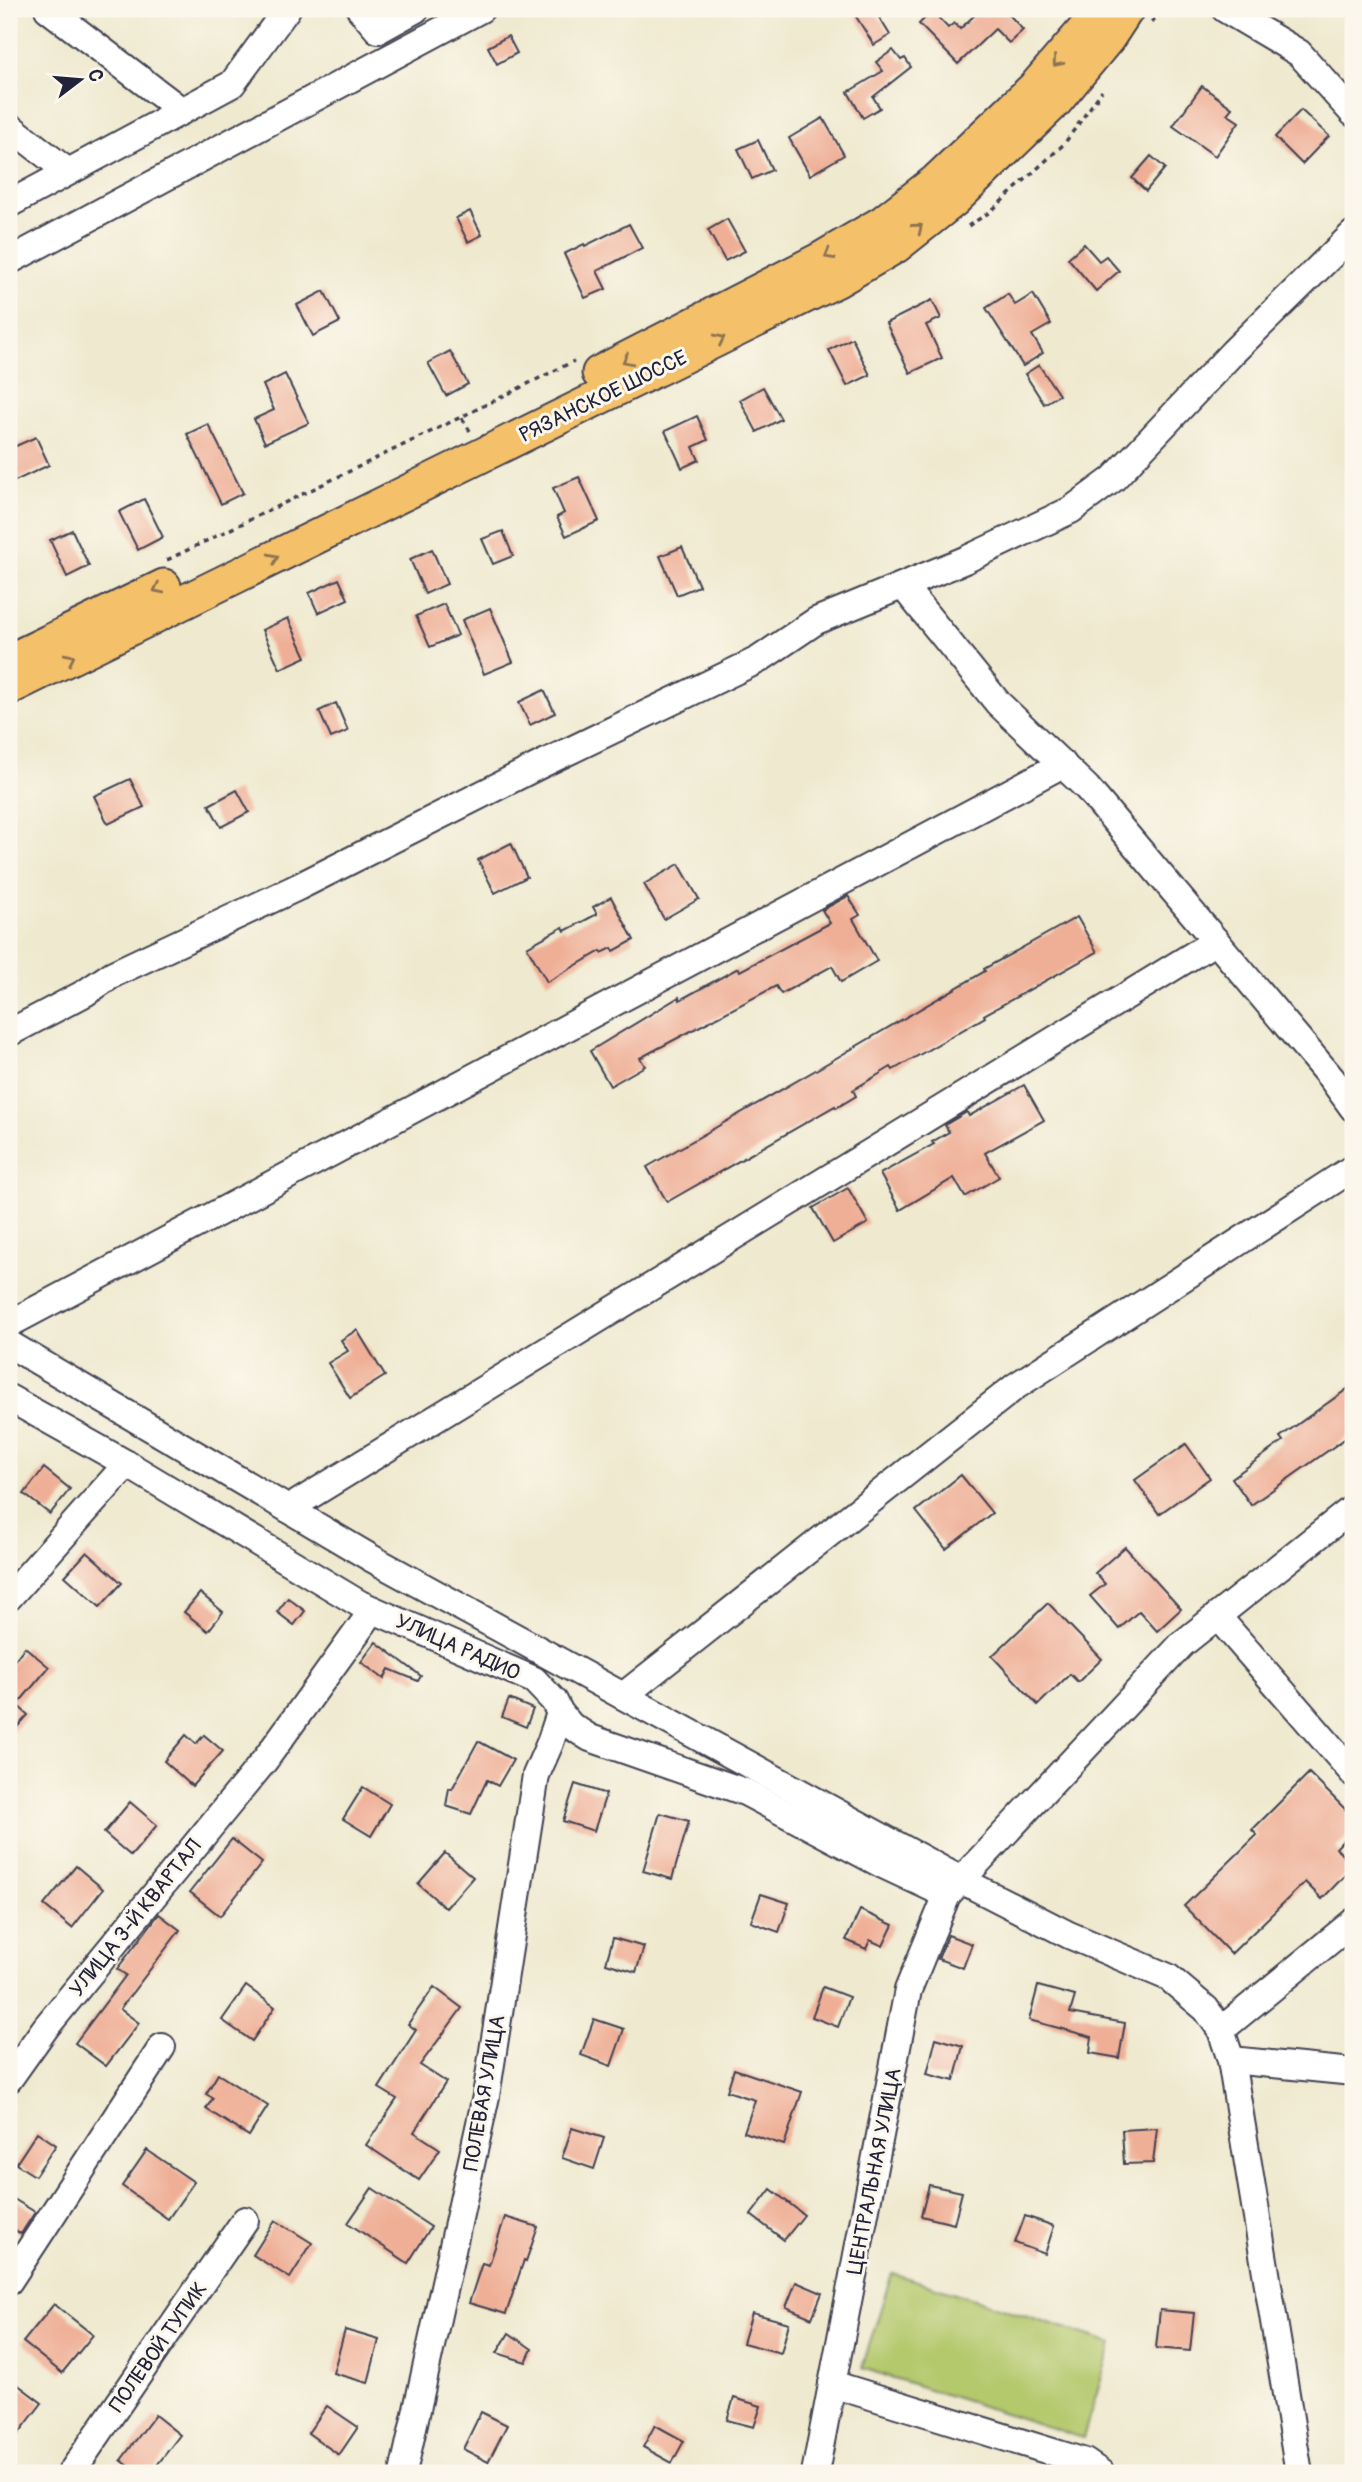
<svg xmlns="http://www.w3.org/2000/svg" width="1362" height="2482" font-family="Pangolin,sans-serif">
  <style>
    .green { fill: #b4c86c; stroke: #6b7554; stroke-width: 2 }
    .building { fill: #efaf96 }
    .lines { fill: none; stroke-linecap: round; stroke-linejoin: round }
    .minor-casing { stroke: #414051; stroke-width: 30 }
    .major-casing { stroke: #414051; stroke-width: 37 }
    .path { stroke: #414051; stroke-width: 3.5; stroke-dasharray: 5 5; stroke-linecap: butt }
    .minor { stroke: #fff; stroke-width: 26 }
    .major { stroke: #f4c16a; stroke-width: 33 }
    .oneway { stroke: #8b7252 }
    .labels { text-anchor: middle; stroke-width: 6; stroke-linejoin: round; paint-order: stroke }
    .street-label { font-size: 21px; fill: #22223b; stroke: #fbf7ec }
  </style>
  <rect width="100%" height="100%" fill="#fbf7ec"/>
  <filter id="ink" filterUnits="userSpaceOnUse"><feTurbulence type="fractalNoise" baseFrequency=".0143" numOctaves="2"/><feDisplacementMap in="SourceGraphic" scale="14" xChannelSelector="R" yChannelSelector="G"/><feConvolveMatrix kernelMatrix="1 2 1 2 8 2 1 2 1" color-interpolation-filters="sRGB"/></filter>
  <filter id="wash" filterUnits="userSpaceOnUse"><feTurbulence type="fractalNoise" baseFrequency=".00686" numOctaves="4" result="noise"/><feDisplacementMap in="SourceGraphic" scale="28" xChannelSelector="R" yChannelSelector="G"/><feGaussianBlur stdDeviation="1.57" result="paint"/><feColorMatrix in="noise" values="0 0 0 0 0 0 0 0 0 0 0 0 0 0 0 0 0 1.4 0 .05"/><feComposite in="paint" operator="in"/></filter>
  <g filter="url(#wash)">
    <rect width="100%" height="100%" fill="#efe9cf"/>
    <!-- green -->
    <polygon class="green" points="892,2273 1112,2343 1083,2438 862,2368"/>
    <g id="blocks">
      <!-- building -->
      <g class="building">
        <polygon points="865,9 874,9 890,35 874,45 855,15"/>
        <polygon points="981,9 1004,9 1023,30 1009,43 995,29 958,64 919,24 932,11 948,28 954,23 960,29"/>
        <polygon points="508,36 517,53 497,64 488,47"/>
        <polygon points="893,50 901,60 905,58 911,67 873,97 880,108 863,118 848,92 883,71 876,62"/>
        <polygon points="1202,86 1232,108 1227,114 1239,122 1215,156 1173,126"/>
        <polygon points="1301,110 1329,136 1302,164 1275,137"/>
        <polygon points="823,118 844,155 810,175 789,138"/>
        <polygon points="758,140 772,170 752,179 738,149"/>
        <polygon points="1151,156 1165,168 1146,191 1132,178"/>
        <polygon points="470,211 482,235 468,242 456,218"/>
        <polygon points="727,219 745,251 725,261 708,230"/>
        <polygon points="629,224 642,248 597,271 606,289 585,298 564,254 584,244 585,246"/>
        <polygon points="1084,244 1099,261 1106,256 1119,271 1096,291 1068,258"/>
        <polygon points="324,291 340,322 313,336 297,305"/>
        <polygon points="1008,294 1015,305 1033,294 1051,324 1032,335 1043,353 1023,366 986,308"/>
        <polygon points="932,300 941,318 926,325 942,358 910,373 886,323"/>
        <polygon points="852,338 870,375 847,386 829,350"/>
        <polygon points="450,351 468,384 446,396 428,363"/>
        <polygon points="1039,365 1059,395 1044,404 1025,374"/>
        <polygon points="285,374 309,423 265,443 254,419 274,410 263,385"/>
        <polygon points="763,387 781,419 757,432 740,400"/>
        <polygon points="697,416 708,440 693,447 699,460 682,468 665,431"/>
        <polygon points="208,424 243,493 221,504 187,434"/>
        <polygon points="36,437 49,465 13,482 9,472 9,449"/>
        <polygon points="579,477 599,521 566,536 557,517 564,513 553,488"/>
        <polygon points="144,499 163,537 138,550 119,512"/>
        <polygon points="72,530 89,566 67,577 50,540"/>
        <polygon points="503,531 513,556 493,564 482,539"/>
        <polygon points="682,547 699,586 677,595 660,556"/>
        <polygon points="432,549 447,584 425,594 410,559"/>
        <polygon points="339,579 348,599 318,613 309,593"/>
        <polygon points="444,604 458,635 430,647 416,616"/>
        <polygon points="490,608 513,662 484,674 462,620"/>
        <polygon points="288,618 306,657 280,669 262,630"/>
        <polygon points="544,690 555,713 530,725 519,702"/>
        <polygon points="336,703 348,731 331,738 319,711"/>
        <polygon points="130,779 144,807 108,824 94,796"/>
        <polygon points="237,790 249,812 221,827 209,805"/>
        <polygon points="511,843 527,877 495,893 478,860"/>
        <polygon points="679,864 699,899 664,919 644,884"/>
        <polygon points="848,896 860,915 853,919 877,961 841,982 832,966 781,994 776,986 640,1058 645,1066 610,1086 590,1051 679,997 680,1000 738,968 740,971 830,923 822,910"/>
        <polygon points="611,897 634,940 614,951 612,948 602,953 601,951 547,982 527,947 563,927 565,931 597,914 593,907"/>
        <polygon points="1077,917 1097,952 984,1015 985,1017 893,1070 891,1067 853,1090 856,1096 836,1108 835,1106 667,1202 647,1167 814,1071 985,971 984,969"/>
        <polygon points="1024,1085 1044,1120 985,1153 999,1177 965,1197 954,1178 900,1210 880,1174 934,1144 932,1142 949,1132 945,1125 967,1112 969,1116"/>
        <polygon points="848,1188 868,1223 833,1243 813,1208"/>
        <polygon points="357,1330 385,1376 350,1398 328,1363 348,1351 341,1340"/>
        <polygon points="1353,1385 1353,1433 1251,1505 1232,1478 1283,1441 1280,1437"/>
        <polygon points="1186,1444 1210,1478 1159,1514 1135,1480"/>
        <polygon points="44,1468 70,1489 50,1514 24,1494"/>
        <polygon points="961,1475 992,1513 946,1549 916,1511"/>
        <polygon points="1125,1547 1181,1609 1157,1631 1139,1611 1119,1629 1090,1596 1105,1584 1095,1573"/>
        <polygon points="87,1552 122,1583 100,1607 65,1576"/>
        <polygon points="200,1593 223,1612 208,1631 184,1612"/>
        <polygon points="288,1598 305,1611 294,1625 277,1612"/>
        <polygon points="1048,1603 1102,1659 1078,1682 1070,1674 1038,1705 992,1656"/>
        <polygon points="376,1642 421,1676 418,1681 389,1669 384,1679 361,1662"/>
        <polygon points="25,1647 49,1667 17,1705 28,1715 9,1736 9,1667"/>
        <polygon points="509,1699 533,1709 526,1727 502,1717"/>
        <polygon points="186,1735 196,1744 204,1735 223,1751 192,1786 164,1761"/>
        <polygon points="478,1741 513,1760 498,1786 487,1780 471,1814 446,1806 449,1788 452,1789"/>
        <polygon points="1309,1773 1353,1817 1353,1830 1336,1848 1353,1867 1322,1899 1305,1882 1231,1954 1184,1906 1257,1835 1252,1830"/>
        <polygon points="575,1784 606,1794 594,1831 563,1821"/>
        <polygon points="363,1787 390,1804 371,1836 343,1819"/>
        <polygon points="130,1802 157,1825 131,1856 104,1833"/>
        <polygon points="660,1813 689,1821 672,1879 643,1871"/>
        <polygon points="232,1839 262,1863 220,1916 190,1892"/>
        <polygon points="445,1853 473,1877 446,1908 418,1884"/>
        <polygon points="76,1866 103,1889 72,1928 44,1905"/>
        <polygon points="761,1894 789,1903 779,1932 751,1922"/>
        <polygon points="860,1910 893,1925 883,1946 870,1940 866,1949 846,1940"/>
        <polygon points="159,1914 180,1930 120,2009 139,2023 106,2066 75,2043 126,1975 117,1969"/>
        <polygon points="948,1935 972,1944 963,1968 938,1959"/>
        <polygon points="613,1938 644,1947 636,1972 606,1963"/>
        <polygon points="246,1986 275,2007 252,2041 222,2020"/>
        <polygon points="1038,1986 1075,1996 1070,2013 1125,2023 1119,2058 1090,2053 1092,2037 1029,2020"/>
        <polygon points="434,1987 462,2008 420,2065 446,2082 414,2132 440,2149 419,2180 366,2145 397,2099 379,2088 416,2030 408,2024"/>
        <polygon points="823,1987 849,1997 838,2027 812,2017"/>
        <polygon points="594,2019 624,2029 611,2066 581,2055"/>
        <polygon points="936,2038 963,2046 954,2081 927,2074"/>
        <polygon points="734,2069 802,2092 784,2145 744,2132 755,2100 727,2091"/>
        <polygon points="218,2074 268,2106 249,2136 206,2109 213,2098 206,2094"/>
        <polygon points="572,2128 604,2138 594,2169 562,2158"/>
        <polygon points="1157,2128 1153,2163 1124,2164 1122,2130"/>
        <polygon points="37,2132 56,2145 35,2176 16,2164"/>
        <polygon points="147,2150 194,2182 168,2219 122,2186"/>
        <polygon points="929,2185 962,2192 954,2224 921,2216"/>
        <polygon points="372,2188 431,2227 408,2263 348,2223"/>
        <polygon points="771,2189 804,2215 784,2240 751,2215"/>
        <polygon points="9,2196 35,2212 21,2234 9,2226"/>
        <polygon points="1025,2216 1054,2226 1045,2254 1015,2243"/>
        <polygon points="505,2217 538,2227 526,2261 524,2260 506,2314 469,2303 482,2263 489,2265"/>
        <polygon points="275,2220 312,2243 290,2278 253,2255"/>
        <polygon points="796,2282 822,2293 812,2318 786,2307"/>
        <polygon points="54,2304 93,2335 62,2373 23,2342"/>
        <polygon points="1160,2310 1194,2313 1190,2351 1156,2348"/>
        <polygon points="752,2313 789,2323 781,2353 743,2343"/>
        <polygon points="345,2330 379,2340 368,2383 333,2373"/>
        <polygon points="509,2333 532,2349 526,2362 497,2353"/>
        <polygon points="9,2378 42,2403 9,2446"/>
        <polygon points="734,2398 761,2406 754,2427 727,2420"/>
        <polygon points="327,2406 358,2427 339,2455 308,2433"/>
        <polygon points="481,2412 507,2425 488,2462 463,2449"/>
        <polygon points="155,2415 180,2435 151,2473 138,2473 121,2460"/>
        <polygon points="655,2425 684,2441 672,2463 643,2447"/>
      </g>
    </g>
  </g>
  <g filter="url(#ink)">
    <use href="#blocks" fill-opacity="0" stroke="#414051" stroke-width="2"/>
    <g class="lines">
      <!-- minor casing -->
      <g class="minor-casing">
        <g id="minor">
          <polyline points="48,9 182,111"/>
          <polyline points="360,9 378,30 416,9"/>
          <polyline points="1225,9 1299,53 1353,113"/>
          <polyline points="9,126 68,172"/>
          <polyline points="9,204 232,84 287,9"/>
          <polyline points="9,261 481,9"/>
          <polyline points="903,586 998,703 1087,788 1332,1079 1353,1108"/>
          <polyline points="9,1033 85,993 113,974 298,887 540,765 758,660 816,621 965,560 1071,510 1113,479 1233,352 1353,234"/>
          <polyline points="9,1324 1063,764"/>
          <polyline points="9,1344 371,1558 623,1696 961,1880 1069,1935 1168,1977 1206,2009 1221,2030 1231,2060 1299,2473"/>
          <polyline points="9,1398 127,1464 360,1604 534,1680 554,1701 560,1713 571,1726 590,1738 745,1792 883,1865 947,1895"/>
          <polyline points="288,1509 1216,941"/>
          <polyline points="9,1597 127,1464"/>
          <polyline points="1217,1616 1353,1773"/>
          <polyline points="623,1696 1016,1386 1353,1168"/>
          <polyline points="1221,2030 1353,1922"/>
          <polyline points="1231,2060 1353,2072"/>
          <polyline points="9,2079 46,2027 265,1760 373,1610"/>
          <polyline points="9,2281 162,2047"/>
          <polyline points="832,2384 1085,2462 1101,2473"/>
          <polyline points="71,2473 245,2220"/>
          <polyline points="403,2473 486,2096 536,1775 550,1743 560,1713"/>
          <polyline points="815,2473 908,1990 947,1895 1182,1644 1353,1508"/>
        </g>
      </g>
      <!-- major casing -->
      <g class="major-casing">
        <g id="major">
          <polyline points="599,373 821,259 882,223 936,181 1035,87 1092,21 1100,9"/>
          <polyline points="9,661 164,586"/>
          <polyline points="9,688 836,281 896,246 954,200 1056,101 1108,38 1127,9"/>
        </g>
      </g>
      <!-- path -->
      <g class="path">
        <polyline points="1151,22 1167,9"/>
        <polyline points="968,226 990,212 1064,144 1102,91"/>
        <polyline points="470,431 461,417 574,361"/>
        <polyline points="167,560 461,417"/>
      </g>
      <!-- minor -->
      <use href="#minor" class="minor"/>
      <!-- major -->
      <use href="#major" class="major"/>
    </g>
    <!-- one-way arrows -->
    <defs><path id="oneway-chevron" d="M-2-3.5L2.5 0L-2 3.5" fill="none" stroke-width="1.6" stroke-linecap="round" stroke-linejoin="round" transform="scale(1.75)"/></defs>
    <g class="oneway">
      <use href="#oneway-chevron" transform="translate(1057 62) rotate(131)"/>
      <use href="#oneway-chevron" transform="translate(918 228) rotate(-39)"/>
      <use href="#oneway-chevron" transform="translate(829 255) rotate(150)"/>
      <use href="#oneway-chevron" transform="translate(720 339) rotate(-26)"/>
      <use href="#oneway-chevron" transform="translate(627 360) rotate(153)"/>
      <use href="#oneway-chevron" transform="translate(274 558) rotate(-26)"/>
      <use href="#oneway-chevron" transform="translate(158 589) rotate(154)"/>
      <use href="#oneway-chevron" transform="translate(70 658) rotate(-26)"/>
    </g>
  </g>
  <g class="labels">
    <!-- street labels -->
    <g class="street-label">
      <text transform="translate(603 396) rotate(-26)" y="7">РЯЗАНСКОЕ ШОССЕ</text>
      <text transform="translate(458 1647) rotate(24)" y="7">УЛИЦА РАДИО</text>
      <text transform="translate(135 1918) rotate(-51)" y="7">УЛИЦА 3-Й КВАРТАЛ</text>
      <text transform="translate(484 2093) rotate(-80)" y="7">ПОЛЕВАЯ УЛИЦА</text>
      <text transform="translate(874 2171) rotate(-79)" y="7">ЦЕНТРАЛЬНАЯ УЛИЦА</text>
      <text transform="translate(158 2347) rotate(-55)" y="7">ПОЛЕВОЙ ТУПИК</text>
    </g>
  </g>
  <!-- margin -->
  <rect width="1362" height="2482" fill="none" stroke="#fbf7ec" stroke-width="35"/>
  <!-- north arrow -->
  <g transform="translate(80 80) rotate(74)" stroke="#fbf7ec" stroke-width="5" paint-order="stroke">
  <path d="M0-5L12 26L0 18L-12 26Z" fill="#22223b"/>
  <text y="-10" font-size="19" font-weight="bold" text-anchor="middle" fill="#22223b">С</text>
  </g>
</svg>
